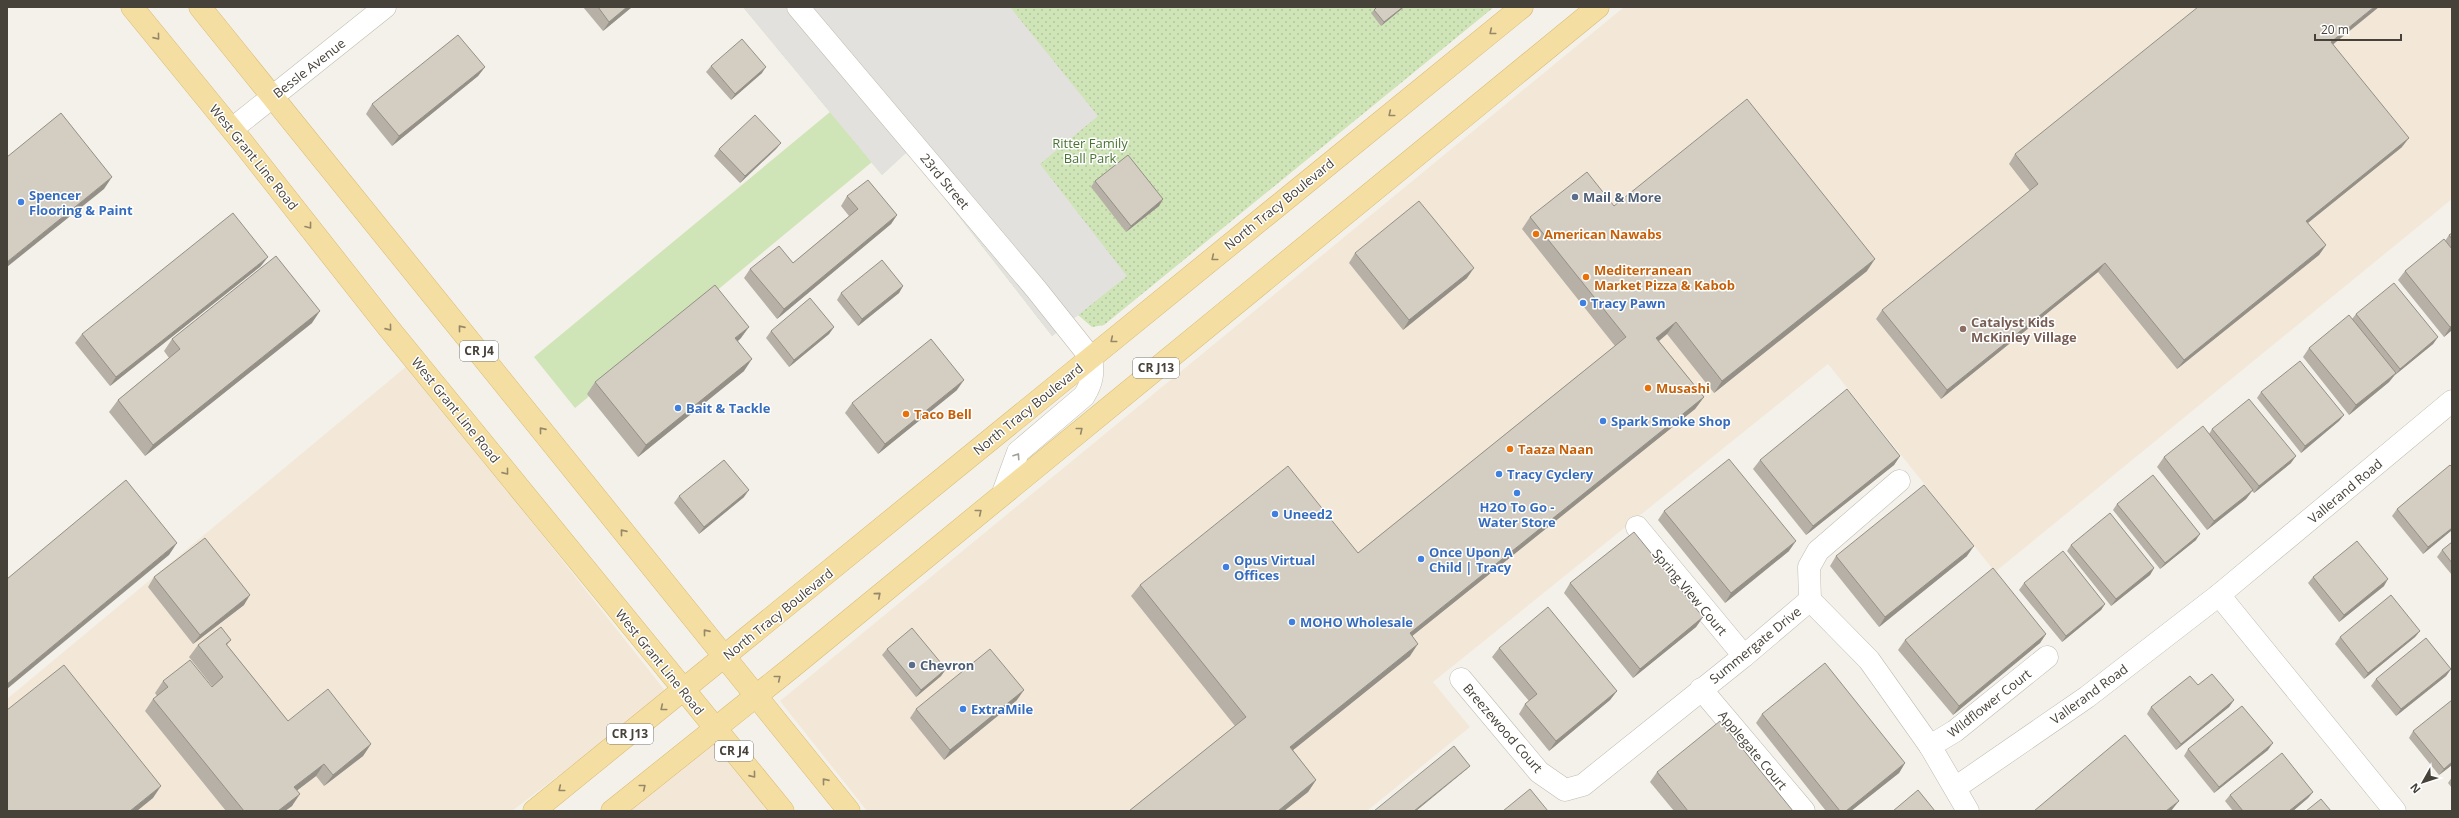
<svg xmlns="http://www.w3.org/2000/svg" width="2459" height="818" font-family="'Open Sans',sans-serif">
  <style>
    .commercial { fill: #f3e8d8 }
    .grass { fill: #cfe4b7 }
    .park { fill: url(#park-dots) }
    .parking { fill: #e3e1de }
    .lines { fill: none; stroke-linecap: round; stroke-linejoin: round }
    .minor-casing { stroke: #c1bcb0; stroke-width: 23 }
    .primary-casing { stroke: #d9bc72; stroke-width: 23 }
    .minor { stroke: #fff; stroke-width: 22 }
    .primary { stroke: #f5dea2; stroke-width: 22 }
    .wall { fill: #b6b0a6 }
    .shaded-wall { fill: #949087 }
    .building { fill: #d4cdc1; stroke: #949087 }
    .oneway { stroke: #958868 }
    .oneway2 { stroke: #a3a09c }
    .service-dot { fill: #5c6f8a; stroke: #fff; stroke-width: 1.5 }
    .shop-dot { fill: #3f7fe0; stroke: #fff; stroke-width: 1.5 }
    .food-dot { fill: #e8710a; stroke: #fff; stroke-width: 1.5 }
    .education-dot { fill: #8d6e63; stroke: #fff; stroke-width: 1.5 }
    .labels { text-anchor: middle; stroke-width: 3; stroke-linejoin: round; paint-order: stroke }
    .shield { fill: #fff; stroke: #7e7b74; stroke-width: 1 }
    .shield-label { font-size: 12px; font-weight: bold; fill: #474239 }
    .street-label { font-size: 13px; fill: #474239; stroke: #fff }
    .park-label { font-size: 13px; fill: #497431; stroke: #fff }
    .shop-label { font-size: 13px; font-weight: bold; fill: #366cbe; stroke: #fff; text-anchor: start }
    .service-label { font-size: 13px; font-weight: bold; fill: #4e5e75; stroke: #fff; text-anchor: start }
    .food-label { font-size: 13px; font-weight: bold; fill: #c56008; stroke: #fff; text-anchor: start }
    .education-label { font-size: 13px; font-weight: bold; fill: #785e54; stroke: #fff; text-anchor: start }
  </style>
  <defs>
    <pattern id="park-dots" width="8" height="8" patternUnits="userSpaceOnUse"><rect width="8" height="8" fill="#cfe4b7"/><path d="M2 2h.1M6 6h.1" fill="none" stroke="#b3c59e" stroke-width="1.8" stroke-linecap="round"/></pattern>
  </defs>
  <rect width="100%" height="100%" fill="#f4f1ea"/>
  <!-- commercial -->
  <g class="commercial">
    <polygon points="1624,7 2452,7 2452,199 1995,572 1828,364 1433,682 1470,727 1367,811 867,811 780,701"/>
    <polygon points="408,365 667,693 512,811 7,811 7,699"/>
    <polygon points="713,743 769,811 627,811"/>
  </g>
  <!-- grass -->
  <polygon class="grass" points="830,112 872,162 575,408 534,357"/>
  <!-- park -->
  <polygon class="park" points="743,7 1494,7 1104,325 1092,327 1078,315 1052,336 908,151 882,175"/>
  <!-- parking -->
  <polygon class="parking" points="743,7 1010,7 1098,116 1040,164 1127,276 1052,336 908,151 882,175"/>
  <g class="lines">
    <!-- minor casing -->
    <g class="minor-casing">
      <g id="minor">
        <path d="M798 7 1036 289 1091 358C1094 373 1092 383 1084 396L1018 452 1003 493"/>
        <polyline points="232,129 385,7"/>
        <polyline points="1637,527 1744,656"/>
        <polyline points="2219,595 2395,811"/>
        <polyline points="1810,600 1869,660 1930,746 1968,811"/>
        <polyline points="1810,600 1809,567 1818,551 1899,481"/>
        <polyline points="1461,679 1539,772 1565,790 1583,785 1744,656 1810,600"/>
        <polyline points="1701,689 1804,811"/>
        <polyline points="1930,746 1955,731 2047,657"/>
        <polyline points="1955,788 2087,697 2219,595 2452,401"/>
      </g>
    </g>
    <!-- primary casing -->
    <g class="primary-casing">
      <g id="primary">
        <polyline points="132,7 243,143 387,326 783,811"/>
        <polyline points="200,7 849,811"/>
        <polyline points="534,811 1522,7"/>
        <polyline points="612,811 791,668 1598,7"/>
      </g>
    </g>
    <!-- minor -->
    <use href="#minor" class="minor"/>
    <!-- primary -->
    <use href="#primary" class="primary"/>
  </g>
  <!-- wall -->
  <g class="wall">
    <polygon points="583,7 632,7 603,31"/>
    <polygon points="1377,7 1404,7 1381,26 1371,13"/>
    <polygon points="2333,44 2402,147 2308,223 2326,245 2319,255 2177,369 2098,272 1941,399 1876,319 1882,310 2030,191 2009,164 2015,154"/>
    <polygon points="711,66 762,73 731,100 706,72"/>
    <polygon points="485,67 478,76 392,146 366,114 372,104"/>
    <polygon points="781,143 776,149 740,183 714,156 719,149"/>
    <polygon points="1095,181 1163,199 1159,206 1126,232 1091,187"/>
    <polygon points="847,196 897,215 891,224 777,319 744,278 750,269 793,263 849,216 841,206"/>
    <polygon points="1614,206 1867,271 1714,393 1667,334 1659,341 1704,397 1695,409 1412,636 1410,656 1293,750 1316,780 1308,792 1284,811 1129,811 1235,726 1131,596 1140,585 1358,553 1615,346 1522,229 1530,217"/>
    <polygon points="2452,233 2452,330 2444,337 2398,280 2405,271 2445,241 2449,235"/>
    <polygon points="1355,253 1467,278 1403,330 1349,263"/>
    <polygon points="261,266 110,386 75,343 82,334"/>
    <polygon points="903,286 899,293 858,326 837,300 841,293"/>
    <polygon points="2356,314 2438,337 2433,344 2395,375 2389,382 2349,415 2303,357 2309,348 2352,319"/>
    <polygon points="312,323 145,456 109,412 118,400 169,358 164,351 172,339"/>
    <polygon points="834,327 829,334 789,367 766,338 771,331"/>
    <polygon points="741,338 738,341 744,371 638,457 587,394 595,382"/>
    <polygon points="957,390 878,454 845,413 852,403"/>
    <polygon points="2261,392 2344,415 2339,421 2301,453 2257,398"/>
    <polygon points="2212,429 2291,463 2254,493 2252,491 2246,499 2207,530 2157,467 2164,457 2209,434"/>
    <polygon points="1900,456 1894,465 1806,535 1753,469 1760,460"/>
    <polygon points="2452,467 2452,530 2423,554 2392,516 2397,509"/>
    <polygon points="679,496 744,497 699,534 674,503"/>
    <polygon points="2117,504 2196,540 2160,569 2113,510"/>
    <polygon points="1664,511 1789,551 1725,603 1658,520"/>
    <polygon points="2452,542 2452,575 2437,557 2442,550"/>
    <polygon points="2071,545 2154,568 2150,575 2111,606 2067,551"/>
    <polygon points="1836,556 1967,556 1879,627 1830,566"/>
    <polygon points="154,577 244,605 193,644 148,587"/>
    <polygon points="2313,577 2384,586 2339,622 2308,583"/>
    <polygon points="1570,583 1703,617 1696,627 1633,678 1564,593"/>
    <polygon points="2024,583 2105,604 2101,610 2062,642 2019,590"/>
    <polygon points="2420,631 2415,637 2364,679 2335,644 2340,637"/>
    <polygon points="2046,634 2040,643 1953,715 1898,650 1905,640"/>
    <polygon points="231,640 227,645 288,721 371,744 363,756 324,786 316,776 297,790 292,806 285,811 226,811 145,711 153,699 157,696 155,693 163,681 212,687 212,686 189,657 198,645"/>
    <polygon points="1499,648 1617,691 1610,700 1549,751 1519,714 1525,704 1529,701 1492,657"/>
    <polygon points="887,649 946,669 941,676 916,697 882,655"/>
    <polygon points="2451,669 2446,676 2396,716 2371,686 2376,679"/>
    <polygon points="2198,685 2234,700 2229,707 2176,750 2147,714 2151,707"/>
    <polygon points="1017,700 944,760 910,718 916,709"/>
    <polygon points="1762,714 1905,763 1899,773 1851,811 1826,811 1756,723"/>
    <polygon points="2413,731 2452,765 2439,775 2409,738"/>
    <polygon points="2188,749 2268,750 2214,793 2184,756"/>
    <polygon points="1657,772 1793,811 1674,811 1650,782"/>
    <polygon points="2452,777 2452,788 2448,783"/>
    <polygon points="2313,792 2308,798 2293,811 2233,811 2225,801 2230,795"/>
  </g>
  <!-- shaded-wall -->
  <g class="shaded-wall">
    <polygon points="627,7 632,7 603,31 609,22"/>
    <polygon points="1403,7 1404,7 1381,26 1384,22"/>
    <polygon points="2374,7 2379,7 2325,51 2331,42"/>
    <polygon points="485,67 478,76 392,146 399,136"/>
    <polygon points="766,67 762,73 731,100 735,94"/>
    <polygon points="2409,138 2402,147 2299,230 2306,221"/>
    <polygon points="781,143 776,149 740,183 745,176"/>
    <polygon points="112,177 104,189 7,267 7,262"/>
    <polygon points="1163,199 1159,206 1126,232 1131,226"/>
    <polygon points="897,215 891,224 777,319 784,309"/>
    <polygon points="2326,245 2319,255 2177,369 2184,360"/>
    <polygon points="268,257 261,266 110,386 116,377"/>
    <polygon points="1875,259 1867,271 1714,393 1722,381"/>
    <polygon points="2105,263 2098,272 1941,399 1947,390"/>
    <polygon points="1474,268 1467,278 1403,330 1409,320"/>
    <polygon points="903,286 899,293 858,326 862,319"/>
    <polygon points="320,311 312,323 145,456 153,445"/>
    <polygon points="1676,322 1667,334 1648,350 1656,338"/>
    <polygon points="2452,326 2452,330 2444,337 2450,327"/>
    <polygon points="749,327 741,338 727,350 735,338"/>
    <polygon points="834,327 829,334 789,367 794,360"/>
    <polygon points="2438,337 2433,344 2395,375 2400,369"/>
    <polygon points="752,359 744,371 638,457 646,445"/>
    <polygon points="2396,373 2389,382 2349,415 2356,405"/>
    <polygon points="964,380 957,390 878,454 885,444"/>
    <polygon points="1704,397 1695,409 1401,645 1410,633"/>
    <polygon points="2344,415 2339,421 2301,453 2305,446"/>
    <polygon points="1900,456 1894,465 1806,535 1813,526"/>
    <polygon points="2296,456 2291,463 2254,493 2259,486"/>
    <polygon points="749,490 744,497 699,534 704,527"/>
    <polygon points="2253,490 2246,499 2207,530 2214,521"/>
    <polygon points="2452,528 2452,530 2423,554 2428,547"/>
    <polygon points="2200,534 2196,540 2160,569 2165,563"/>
    <polygon points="1796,541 1789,551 1725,603 1731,593"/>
    <polygon points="177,543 169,555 7,689 7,684"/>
    <polygon points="1974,546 1967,556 1879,627 1885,617"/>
    <polygon points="2154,568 2150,575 2111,606 2116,599"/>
    <polygon points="2388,579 2384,586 2339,622 2344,615"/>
    <polygon points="250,595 244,605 193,644 200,635"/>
    <polygon points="2105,604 2101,610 2062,642 2066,636"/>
    <polygon points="1703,617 1696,627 1633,678 1640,669"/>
    <polygon points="2420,631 2415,637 2364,679 2368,673"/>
    <polygon points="2046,634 2040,643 1953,715 1959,706"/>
    <polygon points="1418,644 1410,656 1282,759 1290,747"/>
    <polygon points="946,669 941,676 916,697 921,690"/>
    <polygon points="2451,669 2446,676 2396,716 2401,709"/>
    <polygon points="1024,690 1017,700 944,760 950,750"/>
    <polygon points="1617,691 1610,700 1549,751 1556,741"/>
    <polygon points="2234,700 2229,707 2176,750 2181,744"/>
    <polygon points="2273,743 2268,750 2214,793 2219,787"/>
    <polygon points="371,744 363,756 324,786 333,775"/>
    <polygon points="2452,762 2452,765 2439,775 2444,769"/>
    <polygon points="1905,763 1899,773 1851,811 1846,811"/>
    <polygon points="324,764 316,776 286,799 294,787"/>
    <polygon points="1470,766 1467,769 1416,811 1414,811"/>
    <polygon points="1316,780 1308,792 1284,811 1278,811"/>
    <polygon points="161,786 153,798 137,811 130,811"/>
    <polygon points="2313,792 2308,798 2293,811 2289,811"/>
    <polygon points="300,794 292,806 285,811 278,811"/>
    <polygon points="2179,801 2171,811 2166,811"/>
  </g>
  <!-- building -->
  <g class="building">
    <polygon points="598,7 627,7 609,22"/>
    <polygon points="1377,7 1403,7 1384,22 1374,10"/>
    <polygon points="2198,7 2374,7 2331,42 2409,138 2306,221 2326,245 2184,360 2105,263 1947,390 1882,310 2038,184 2015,154"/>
    <polygon points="458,35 485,67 399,136 372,104"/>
    <polygon points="742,39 766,67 735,94 711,66"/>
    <polygon points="1747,99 1875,259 1722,381 1676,322 1656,338 1704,397 1410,633 1418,644 1290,747 1316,780 1278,811 1129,811 1246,717 1140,585 1288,466 1358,553 1626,337 1530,217 1587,172 1614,206"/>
    <polygon points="61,113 112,177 7,262 7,157"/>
    <polygon points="755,115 781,143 745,176 719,149"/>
    <polygon points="1128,155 1163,199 1131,226 1095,181"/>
    <polygon points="868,180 897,215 784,309 750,269 779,246 793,263 858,209 847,196"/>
    <polygon points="1419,201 1474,268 1409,320 1355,253"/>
    <polygon points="233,213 268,257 116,377 82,334"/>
    <polygon points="2452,233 2452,239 2449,235"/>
    <polygon points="2444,239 2452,249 2452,326 2450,327 2405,271"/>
    <polygon points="276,256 320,311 153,445 118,400 180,349 172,339"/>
    <polygon points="882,260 903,286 862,319 841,293"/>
    <polygon points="2394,283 2438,337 2400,369 2356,314"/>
    <polygon points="715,285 749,327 735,338 752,359 646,445 595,382"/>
    <polygon points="810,298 834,327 794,360 771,331"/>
    <polygon points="2349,315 2396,373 2356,405 2309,348"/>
    <polygon points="931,339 964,380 885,444 852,403"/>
    <polygon points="2300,361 2344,415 2305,446 2261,392"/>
    <polygon points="1847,389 1900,456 1813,526 1760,460"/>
    <polygon points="2249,399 2296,456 2259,486 2212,429"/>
    <polygon points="2203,426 2253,490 2214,521 2164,457"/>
    <polygon points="1729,459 1796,541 1731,593 1664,511"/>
    <polygon points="724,460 749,490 704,527 679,496"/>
    <polygon points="2450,465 2452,467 2452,528 2428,547 2397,509"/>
    <polygon points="2153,475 2200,534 2165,563 2117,504"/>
    <polygon points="126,480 177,543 7,684 7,579"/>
    <polygon points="1924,485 1974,546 1885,617 1836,556"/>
    <polygon points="2110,513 2154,568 2116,599 2071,545"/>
    <polygon points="1634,532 1703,617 1640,669 1570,583"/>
    <polygon points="205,538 250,595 200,635 154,577"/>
    <polygon points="2357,541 2388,579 2344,615 2313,577"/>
    <polygon points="2452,542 2452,563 2442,550"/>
    <polygon points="2063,551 2105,604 2066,636 2024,583"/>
    <polygon points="1993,568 2046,634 1959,706 1905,640"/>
    <polygon points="2391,595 2420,631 2368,673 2340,637"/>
    <polygon points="1548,607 1617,691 1556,741 1525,704 1537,694 1499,648"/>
    <polygon points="221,627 231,640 226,644 288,721 328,689 371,744 333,775 324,764 294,787 300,794 278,811 266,811 265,810 264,811 244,811 153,699 168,687 163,681 190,660 212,687 223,677 198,645"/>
    <polygon points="912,628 946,669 921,690 887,649"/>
    <polygon points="2426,638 2451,669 2401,709 2376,679"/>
    <polygon points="990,649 1024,690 950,750 916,709"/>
    <polygon points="1825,663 1905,763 1846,811 1840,811 1762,714"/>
    <polygon points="64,665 161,786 130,811 7,811 7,710"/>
    <polygon points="2212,674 2234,700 2181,744 2151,707 2190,676 2198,685"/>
    <polygon points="2452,700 2452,762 2444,769 2413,731"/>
    <polygon points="2242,706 2273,743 2219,787 2188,749"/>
    <polygon points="1720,721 1793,811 1688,811 1657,772"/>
    <polygon points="2125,735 2179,801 2166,811 2034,811"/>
    <polygon points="1454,746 1470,766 1414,811 1374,811"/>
    <polygon points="2282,753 2313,792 2289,811 2243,811 2230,795"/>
    <polygon points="1530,789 1548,811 1503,811"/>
    <polygon points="1918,790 1935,811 1893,811"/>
    <polygon points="2321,799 2331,811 2306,811"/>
  </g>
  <!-- one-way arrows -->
  <defs><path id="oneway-chevron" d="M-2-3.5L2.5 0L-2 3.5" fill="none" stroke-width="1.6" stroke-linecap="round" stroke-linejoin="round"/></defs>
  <g class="oneway">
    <use href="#oneway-chevron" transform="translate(1492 32) rotate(141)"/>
    <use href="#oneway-chevron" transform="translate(157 37) rotate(51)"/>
    <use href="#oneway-chevron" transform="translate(1391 114) rotate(141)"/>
    <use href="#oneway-chevron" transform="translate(309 226) rotate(52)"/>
    <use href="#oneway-chevron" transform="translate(1214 258) rotate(141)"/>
    <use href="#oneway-chevron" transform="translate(389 328) rotate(51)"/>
    <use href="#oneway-chevron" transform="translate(461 328) rotate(-129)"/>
    <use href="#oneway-chevron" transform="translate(1113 340) rotate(141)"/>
    <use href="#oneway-chevron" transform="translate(542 430) rotate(-129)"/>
    <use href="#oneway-chevron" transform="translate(1080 430) rotate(-39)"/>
    <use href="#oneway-chevron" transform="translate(506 472) rotate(51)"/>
    <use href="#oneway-chevron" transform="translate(979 512) rotate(-39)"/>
    <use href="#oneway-chevron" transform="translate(623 532) rotate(-129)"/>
    <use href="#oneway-chevron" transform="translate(878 595) rotate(-40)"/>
    <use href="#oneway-chevron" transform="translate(706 632) rotate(-129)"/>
    <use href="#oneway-chevron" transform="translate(778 678) rotate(-39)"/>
    <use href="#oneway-chevron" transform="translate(663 708) rotate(141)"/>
    <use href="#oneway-chevron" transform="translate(753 775) rotate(51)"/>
    <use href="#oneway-chevron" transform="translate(825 781) rotate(-129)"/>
    <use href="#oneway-chevron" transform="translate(643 787) rotate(-39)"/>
    <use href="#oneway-chevron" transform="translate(561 789) rotate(141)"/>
  </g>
  <use class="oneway2" href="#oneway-chevron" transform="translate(1017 456) rotate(-56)"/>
  <!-- markers -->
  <g class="service-dot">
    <circle cx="1575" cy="197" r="4"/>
    <circle cx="912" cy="665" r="4"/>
  </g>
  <g class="shop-dot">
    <circle cx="21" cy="202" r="4"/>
    <circle cx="1583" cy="303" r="4"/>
    <circle cx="678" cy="408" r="4"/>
    <circle cx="1603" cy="421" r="4"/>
    <circle cx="1499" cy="474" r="4"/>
    <circle cx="1517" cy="493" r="4"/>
    <circle cx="1275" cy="514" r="4"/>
    <circle cx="1421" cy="559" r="4"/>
    <circle cx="1226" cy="567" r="4"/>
    <circle cx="1292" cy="622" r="4"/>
    <circle cx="963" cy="709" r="4"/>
  </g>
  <g class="food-dot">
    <circle cx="1536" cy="234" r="4"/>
    <circle cx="1586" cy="277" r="4"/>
    <circle cx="1648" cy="388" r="4"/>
    <circle cx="906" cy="414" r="4"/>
    <circle cx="1510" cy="449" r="4"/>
  </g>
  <circle class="education-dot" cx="1963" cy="329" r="4"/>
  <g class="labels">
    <!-- shield labels -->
    <g class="shield">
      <rect x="460" y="341" width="38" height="20" rx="3"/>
      <rect x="1133" y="358" width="46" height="20" rx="3"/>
      <rect x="607" y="724" width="46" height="20" rx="3"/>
      <rect x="715" y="741" width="38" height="20" rx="3"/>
    </g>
    <g class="shield-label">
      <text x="479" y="355">CR J4</text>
      <text x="1156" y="372">CR J13</text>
      <text x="630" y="738">CR J13</text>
      <text x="734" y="755">CR J4</text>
    </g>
    <!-- street labels -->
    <g class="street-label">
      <text transform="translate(309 68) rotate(-38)" y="5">Bessle Avenue</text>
      <text transform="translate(254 157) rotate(51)" y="5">West Grant Line Road</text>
      <text transform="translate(945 181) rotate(50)" y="5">23rd Street</text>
      <text transform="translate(1279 204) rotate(-39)" y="5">North Tracy Boulevard</text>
      <text transform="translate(1028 409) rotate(-39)" y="5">North Tracy Boulevard</text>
      <text transform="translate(456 410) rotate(51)" y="5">West Grant Line Road</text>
      <text transform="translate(2345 491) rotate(-40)" y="5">Vallerand Road</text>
      <text transform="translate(1690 592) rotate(50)" y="5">Spring View Court</text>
      <text transform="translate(778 614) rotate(-39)" y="5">North Tracy Boulevard</text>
      <text transform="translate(1755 645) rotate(-39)" y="5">Summergate Drive</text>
      <text transform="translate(660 662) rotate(51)" y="5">West Grant Line Road</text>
      <text transform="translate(2089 694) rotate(-36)" y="5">Vallerand Road</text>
      <text transform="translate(1989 703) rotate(-38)" y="5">Wildflower Court</text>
      <text transform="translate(1503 728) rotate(49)" y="5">Breezewood Court</text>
      <text transform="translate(1753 750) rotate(50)" y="5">Applegate Court</text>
    </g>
    <!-- park labels -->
    <g class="park-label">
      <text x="1090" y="148">Ritter Family<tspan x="1090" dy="15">Ball Park</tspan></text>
    </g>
    <!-- shop labels -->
    <g class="shop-label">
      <text x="29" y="200">Spencer<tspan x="29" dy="15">Flooring &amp; Paint</tspan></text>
      <text x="1591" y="308">Tracy Pawn</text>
      <text x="686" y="413">Bait &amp; Tackle</text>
      <text x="1611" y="426">Spark Smoke Shop</text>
      <text x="1507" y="479">Tracy Cyclery</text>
      <text x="1517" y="512" text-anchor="middle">H2O To Go -<tspan x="1517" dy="15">Water Store</tspan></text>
      <text x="1283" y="519">Uneed2</text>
      <text x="1429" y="557">Once Upon A<tspan x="1429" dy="15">Child | Tracy</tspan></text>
      <text x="1234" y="565">Opus Virtual<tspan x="1234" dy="15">Offices</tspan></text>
      <text x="1300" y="627">MOHO Wholesale</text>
      <text x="971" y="714">ExtraMile</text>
    </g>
    <!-- service labels -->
    <g class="service-label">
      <text x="1583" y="202">Mail &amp; More</text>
      <text x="920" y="670">Chevron</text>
    </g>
    <!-- food labels -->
    <g class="food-label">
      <text x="1544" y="239">American Nawabs</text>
      <text x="1594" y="275">Mediterranean<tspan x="1594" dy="15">Market Pizza &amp; Kabob</tspan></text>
      <text x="1656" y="393">Musashi</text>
      <text x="914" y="419">Taco Bell</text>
      <text x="1518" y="454">Taaza Naan</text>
    </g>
    <!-- education labels -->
    <g class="education-label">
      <text x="1971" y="327">Catalyst Kids<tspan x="1971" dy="15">McKinley Village</tspan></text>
    </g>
  </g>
  <!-- border -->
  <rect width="2459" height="818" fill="none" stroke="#474239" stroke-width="16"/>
  <!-- north arrow -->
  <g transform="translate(2423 782) rotate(231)" stroke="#ffffff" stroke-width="3" paint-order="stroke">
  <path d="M0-3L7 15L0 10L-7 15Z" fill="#474239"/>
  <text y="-6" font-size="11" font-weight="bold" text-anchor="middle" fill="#474239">N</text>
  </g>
  <!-- scale -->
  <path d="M2315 34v6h86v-6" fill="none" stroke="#474239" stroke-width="2"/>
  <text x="2321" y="34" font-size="12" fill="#474239" stroke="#ffffff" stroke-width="3" paint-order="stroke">20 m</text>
</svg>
